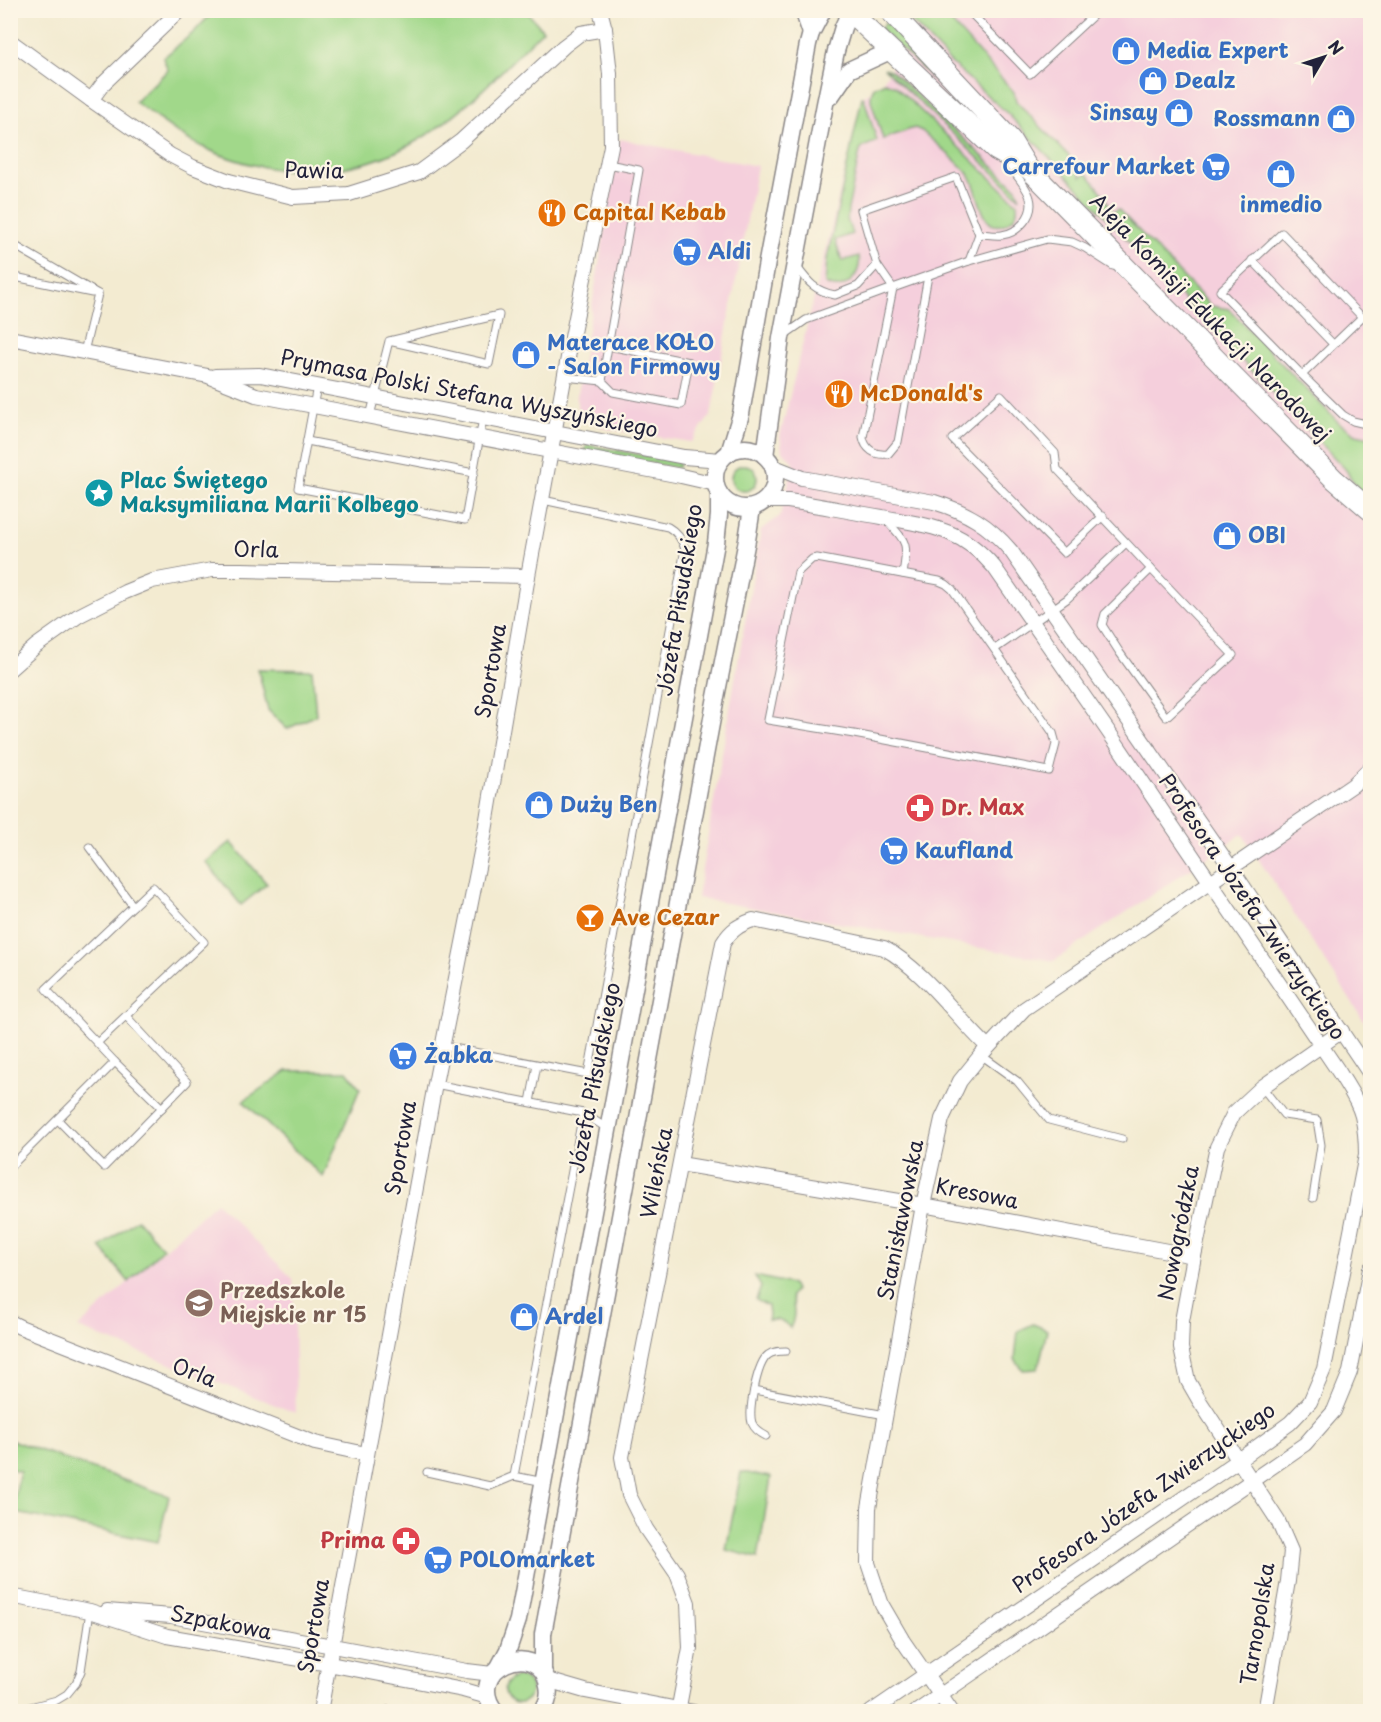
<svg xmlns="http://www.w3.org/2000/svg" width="1381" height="1722" font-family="'Playpen Sans',sans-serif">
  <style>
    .built { fill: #f5cfdc }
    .green { fill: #a1d88a; stroke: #627d62; stroke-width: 1.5 }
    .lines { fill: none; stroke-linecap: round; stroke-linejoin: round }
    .service-casing { stroke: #8a8686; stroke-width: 9 }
    .minor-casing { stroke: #8a8686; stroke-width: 16 }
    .tertiary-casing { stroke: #8a8686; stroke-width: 19 }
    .secondary-casing { stroke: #8a8686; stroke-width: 22 }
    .service { stroke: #fff; stroke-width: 7 }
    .minor { stroke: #fff; stroke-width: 14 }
    .tertiary { stroke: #fff; stroke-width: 16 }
    .secondary { stroke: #fff; stroke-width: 20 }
    .labels { text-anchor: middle; stroke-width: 4.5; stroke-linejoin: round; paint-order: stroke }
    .shop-label { font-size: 21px; font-weight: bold; fill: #366cbe; stroke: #fcf5e5; text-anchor: start }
    .street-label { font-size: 21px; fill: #22223b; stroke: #fcf5e5 }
    .food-label { font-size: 21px; font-weight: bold; fill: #c56008; stroke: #fcf5e5; text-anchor: start }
    .culture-label { font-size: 21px; font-weight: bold; fill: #0d838f; stroke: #fcf5e5; text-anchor: start }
    .health-label { font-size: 21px; font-weight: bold; fill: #be3a42; stroke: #fcf5e5; text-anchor: start }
    .education-label { font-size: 21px; font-weight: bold; fill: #785e54; stroke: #fcf5e5; text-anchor: start }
  </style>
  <rect width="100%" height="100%" fill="#fcf5e5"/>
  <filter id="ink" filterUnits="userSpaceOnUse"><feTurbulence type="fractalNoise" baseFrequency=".0167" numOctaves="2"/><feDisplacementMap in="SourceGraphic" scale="12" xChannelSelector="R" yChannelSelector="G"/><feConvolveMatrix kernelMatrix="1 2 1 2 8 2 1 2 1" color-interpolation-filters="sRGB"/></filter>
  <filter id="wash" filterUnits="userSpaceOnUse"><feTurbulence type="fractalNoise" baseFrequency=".008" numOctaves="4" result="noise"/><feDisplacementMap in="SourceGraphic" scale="24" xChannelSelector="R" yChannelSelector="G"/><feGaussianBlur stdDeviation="1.35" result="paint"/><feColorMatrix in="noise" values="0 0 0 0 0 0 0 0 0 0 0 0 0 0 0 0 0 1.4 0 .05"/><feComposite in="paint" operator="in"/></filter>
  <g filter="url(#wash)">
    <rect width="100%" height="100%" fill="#f3ebd1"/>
    <!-- built -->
    <g class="built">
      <polygon points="910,11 1370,11 1370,1030 1242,834 1054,961 697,898 761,530 780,516 794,463 782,450 780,436 863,97 882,83 919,22"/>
      <polygon points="620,139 757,166 711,415 691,442 608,429 597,425 587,418 582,414 577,405 577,395"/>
      <polygon points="216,1202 293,1279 296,1413 78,1328"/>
    </g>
    <!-- green -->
    <g class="green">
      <path d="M214 11H526L543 30C506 66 469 108 425 136 353 182 265 181 191 141 172 130 154 115 135 102L168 70 163 58 194 32Z"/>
      <polygon points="902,11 939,11 943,13 1014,92 1016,101 1068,155 1081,177 1086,173 1099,188 1113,212 1118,209 1211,306 1229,309 1339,423 1356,434 1370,437 1370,502 1360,493 1346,470 1009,115 950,62"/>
      <polygon points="886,22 1004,146 880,29"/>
      <polygon points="884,68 892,71 1016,188 1020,198"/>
      <path d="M885 82 895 86 1017 203C1018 210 1017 216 1011 220 980 243 980 189 970 176 957 160 937 145 922 131L915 128 911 129 883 139 871 101V94L874 87Z"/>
      <path d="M862 97 864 98 877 141 863 147 860 151 848 209 847 219 852 234 835 240 842 261 859 256C863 275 843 295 825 284L827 259Z"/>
      <polygon points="587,445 679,462 678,468 585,451"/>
      <circle cx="744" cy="478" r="13"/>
      <polygon points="258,669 312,670 316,715 287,729 268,710"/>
      <polygon points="231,842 267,884 241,905 206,862"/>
      <polygon points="287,1071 347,1071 360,1088 323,1177 243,1101"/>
      <polygon points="137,1219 163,1248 129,1282 100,1247"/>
      <path d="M755 1276 791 1284 795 1290 791 1296C794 1307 796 1317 790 1328 783 1320 777 1319 768 1320L769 1315 768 1306 756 1300 761 1287Z"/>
      <polygon points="1033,1324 1047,1330 1038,1369 1023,1370 1015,1359 1018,1331"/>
      <polygon points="11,1440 169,1496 158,1542 12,1512 20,1471 11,1469"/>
      <polygon points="741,1472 771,1477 758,1558 726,1550"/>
      <circle cx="518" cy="1690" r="13"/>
    </g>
  </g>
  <g filter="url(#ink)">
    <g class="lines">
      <!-- service casing -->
      <g class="service-casing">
        <g id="service">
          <polyline points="968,10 1030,74 1099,10"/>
          <path d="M979 234C986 234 995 236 1002 235 1018 233 1035 215 1030 198 1027 186 1014 173 1007 163"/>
          <polyline points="10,250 12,244 98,294"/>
          <polyline points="1252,260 1333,344"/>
          <path d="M797 267C808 282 815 291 835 295L858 286 877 265"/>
          <polyline points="10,276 92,293"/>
          <path d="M928 276 898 442 888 454C875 456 865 449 863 437L893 288 877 265 861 210 956 177 979 234 969 261"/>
          <polyline points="783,336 806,320 893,288 969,261 1047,239 1072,242 1085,248 1113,266"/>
          <polyline points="84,352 98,294"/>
          <polyline points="1302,375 1362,317 1282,233 1220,291 1302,375 1343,415 1353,421 1370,425"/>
          <polyline points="565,377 602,381 613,392 681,405 689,362 609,346"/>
          <polyline points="602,381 639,170 608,164"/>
          <polyline points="317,386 298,488 465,520 483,418"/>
          <polyline points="370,416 389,341 489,364 499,315 389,341"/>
          <polyline points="307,441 474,473"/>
          <polyline points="1103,516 1064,553 952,439 1001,395 1055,453 1057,469 1151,569"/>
          <path d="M886 520C908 544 908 542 903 574"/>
          <polygon points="817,558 939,581 946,584 952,589 1053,733 1056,744 1049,771 854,734 768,720 798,572 812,559"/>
          <polygon points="1151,569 1233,655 1166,717 1120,653 1102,625 1105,614"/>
          <polyline points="995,649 1067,599 1126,543"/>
          <polyline points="89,847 133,906"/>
          <polyline points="97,1043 204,942 153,887 46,989 115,1062 162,1108"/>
          <path d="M443 1046 588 1074 685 549C682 539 677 532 668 527L543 500"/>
          <polyline points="981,1055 1017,1081 1049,1120 1122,1139"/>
          <polyline points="435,1084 583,1113 608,1129"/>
          <polyline points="1262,1087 1284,1115 1317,1120 1321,1145 1313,1198"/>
          <polyline points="530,1102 537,1065"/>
          <polyline points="58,1120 104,1167 187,1082 126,1016"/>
          <polyline points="10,1167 115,1062"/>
          <polyline points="754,1390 885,1415"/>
          <path d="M766 1436C760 1433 755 1430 752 1423 748 1411 757 1363 768 1355 773 1351 780 1351 786 1351"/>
          <polyline points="427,1472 490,1486 514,1476 544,1482"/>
          <polyline points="514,1476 583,1113"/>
          <polyline points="388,1710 395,1712"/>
          <polyline points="11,1712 57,1700 67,1694 76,1683 81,1671 90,1611"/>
        </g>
      </g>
      <!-- minor casing -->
      <g class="minor-casing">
        <g id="minor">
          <polyline points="10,41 91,100 170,155 193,167 229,181 293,197 349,194 419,172 461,141 564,46 581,33 605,29"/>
          <polyline points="91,100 103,84 180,10"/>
          <polyline points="10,338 208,376 256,395 681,476 716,484"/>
          <polyline points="215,376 260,375 684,457 721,460"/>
          <path d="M772 466 802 478 934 502C967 512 989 525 1011 551L1231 868 1370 1074"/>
          <path d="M764 501H788L808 504C833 508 857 513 882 517 930 526 961 528 994 567L1108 731 1339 1072C1347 1086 1358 1100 1362 1116 1365 1128 1366 1142 1366 1155L1324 1369 1310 1402 1290 1423 1239 1460 871 1712"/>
          <polyline points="10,669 36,646 78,616 125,592 152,581 212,570 241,570 528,576"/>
          <polyline points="680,1164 923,1205 1194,1256"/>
          <polyline points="10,1322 20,1327 315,1443 366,1454"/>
          <polyline points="10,1596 90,1611 167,1636 329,1664 463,1690 488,1697"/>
          <polyline points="107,1611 171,1616 467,1671 492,1674"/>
          <polyline points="547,1680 585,1691 694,1712"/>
          <polyline points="320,1712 435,1084 484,837 528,576 569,352 611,146 610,74 605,29 600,10"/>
          <path d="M678 1712 690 1648 688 1603 677 1574 646 1529 629 1495 622 1457 723 943C731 930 739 925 753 920L884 948C926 972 953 1014 988 1047"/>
          <polyline points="916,1712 1305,1444 1334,1411 1350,1372 1370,1269"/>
          <polyline points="952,1712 903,1641 882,1605 868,1563 869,1508 923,1205 942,1119 960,1081 981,1055 1024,1009 1353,785 1370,768"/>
          <polyline points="1265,1712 1288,1581 1291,1551 1278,1521 1199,1400 1188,1381 1181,1348 1182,1321 1194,1256 1217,1147 1234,1113 1262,1087 1342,1031"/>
        </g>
      </g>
      <!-- tertiary casing -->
      <g class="tertiary-casing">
        <g id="tertiary">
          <polyline points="803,10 811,33"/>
          <polyline points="831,96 849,70 890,51"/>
          <circle cx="745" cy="478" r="30"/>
          <polyline points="729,453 741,414 767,262 808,44 811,33 823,10"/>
          <polyline points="765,456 781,338 825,104 836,51 843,27 851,10"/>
          <path d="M499 1667 508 1650 518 1620C585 1261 651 902 716 543L719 515V493"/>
          <polyline points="543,1672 543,1634 715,702 747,540 752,508"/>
          <path d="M496 1712C461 1670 539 1635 548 1685 550 1695 548 1704 541 1712"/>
        </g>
      </g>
      <!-- secondary casing -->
      <g class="secondary-casing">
        <g id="secondary">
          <polyline points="848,10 996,150 1025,166"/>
          <polyline points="889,10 1010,139 1027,167 1333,478 1370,510"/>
        </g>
      </g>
      <!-- service -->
      <use href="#service" class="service"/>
      <!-- minor -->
      <use href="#minor" class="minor"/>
      <!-- tertiary -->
      <use href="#tertiary" class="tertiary"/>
      <!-- secondary -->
      <use href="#secondary" class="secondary"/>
    </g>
  </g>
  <!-- icons -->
  <defs>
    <g id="shop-disc" transform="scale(1.5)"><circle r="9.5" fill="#3f7fe0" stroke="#fcf5e5"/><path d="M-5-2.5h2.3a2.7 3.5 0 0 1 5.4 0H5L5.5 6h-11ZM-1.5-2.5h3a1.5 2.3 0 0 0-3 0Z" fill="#fff"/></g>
    <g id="supermarket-disc" transform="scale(1.5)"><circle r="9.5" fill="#3f7fe0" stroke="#fcf5e5"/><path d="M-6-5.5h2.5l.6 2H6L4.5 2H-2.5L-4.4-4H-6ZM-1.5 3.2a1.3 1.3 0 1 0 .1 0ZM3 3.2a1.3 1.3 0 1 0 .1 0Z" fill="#fff"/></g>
    <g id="restaurant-disc" transform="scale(1.5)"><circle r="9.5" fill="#e8710a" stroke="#fcf5e5"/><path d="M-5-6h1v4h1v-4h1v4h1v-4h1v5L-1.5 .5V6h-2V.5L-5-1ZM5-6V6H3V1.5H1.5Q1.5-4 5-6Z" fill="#fff"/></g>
    <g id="sight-disc" transform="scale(1.5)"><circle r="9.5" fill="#0f9aa8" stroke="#fcf5e5"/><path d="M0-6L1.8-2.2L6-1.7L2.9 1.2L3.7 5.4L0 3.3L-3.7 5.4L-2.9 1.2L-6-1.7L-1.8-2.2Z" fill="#fff"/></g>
    <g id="pharmacy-disc" transform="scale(1.5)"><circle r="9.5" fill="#e0444e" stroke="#fcf5e5"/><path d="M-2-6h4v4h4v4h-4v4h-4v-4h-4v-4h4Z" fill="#fff"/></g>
    <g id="bar-disc" transform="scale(1.5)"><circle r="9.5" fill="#e8710a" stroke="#fcf5e5"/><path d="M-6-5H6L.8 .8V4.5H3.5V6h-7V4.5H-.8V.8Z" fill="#fff"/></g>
    <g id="school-disc" transform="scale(1.5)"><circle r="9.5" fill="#8d6e63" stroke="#fcf5e5"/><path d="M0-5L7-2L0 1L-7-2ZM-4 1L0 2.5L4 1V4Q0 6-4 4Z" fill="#fff"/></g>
  </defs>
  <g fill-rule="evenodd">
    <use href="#shop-disc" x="1126" y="51"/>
    <use href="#shop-disc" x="1153" y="81"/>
    <use href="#shop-disc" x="1179" y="113"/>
    <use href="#shop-disc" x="1341" y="119"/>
    <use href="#supermarket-disc" x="1216" y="167"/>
    <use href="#shop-disc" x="1281" y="174"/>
    <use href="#restaurant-disc" x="552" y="213"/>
    <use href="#supermarket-disc" x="687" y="252"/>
    <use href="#shop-disc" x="526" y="355"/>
    <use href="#restaurant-disc" x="839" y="394"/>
    <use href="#sight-disc" x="99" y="493"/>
    <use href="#shop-disc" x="1227" y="536"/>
    <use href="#shop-disc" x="539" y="805"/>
    <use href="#pharmacy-disc" x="920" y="808"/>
    <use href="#supermarket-disc" x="894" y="851"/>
    <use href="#bar-disc" x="590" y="918"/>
    <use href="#supermarket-disc" x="403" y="1056"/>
    <use href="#school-disc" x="199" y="1303"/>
    <use href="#shop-disc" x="524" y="1317"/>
    <use href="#pharmacy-disc" x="406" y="1541"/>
    <use href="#supermarket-disc" x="438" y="1560"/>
  </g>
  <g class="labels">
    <!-- shop labels -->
    <g class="shop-label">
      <text x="1147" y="58">Media Expert</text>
      <text x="1174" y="88">Dealz</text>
      <text x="1158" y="120" text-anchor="end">Sinsay</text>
      <text x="1320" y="126" text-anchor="end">Rossmann</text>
      <text x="1195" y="174" text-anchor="end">Carrefour Market</text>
      <text x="1281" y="212" text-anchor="middle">inmedio</text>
      <text x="708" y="259">Aldi</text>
      <text x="547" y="350">Materace KOŁO<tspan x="547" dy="24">- Salon Firmowy</tspan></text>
      <text x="1248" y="543">OBI</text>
      <text x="560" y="812">Duży Ben</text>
      <text x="915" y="858">Kaufland</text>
      <text x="424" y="1063">Żabka</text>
      <text x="545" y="1324">Ardel</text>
      <text x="459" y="1567">POLOmarket</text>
    </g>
    <!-- street labels -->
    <g class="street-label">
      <text transform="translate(314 171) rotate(1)" y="7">Pawia</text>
      <text transform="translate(1210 318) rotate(46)" y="7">Aleja Komisji Edukacji Narodowej</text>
      <text transform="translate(469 394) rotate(11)" y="7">Prymasa Polski Stefana Wyszyńskiego</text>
      <text transform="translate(256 550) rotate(1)" y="7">Orla</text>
      <text transform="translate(680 600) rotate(-81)" y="7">Józefa Piłsudskiego</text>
      <text transform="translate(491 671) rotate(-80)" y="7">Sportowa</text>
      <text transform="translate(1252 907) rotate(56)" y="7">Profesora Józefa Zwierzyckiego</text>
      <text transform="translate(595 1078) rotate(-79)" y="7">Józefa Piłsudskiego</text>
      <text transform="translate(401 1148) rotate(-80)" y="7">Sportowa</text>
      <text transform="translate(657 1173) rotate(-79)" y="7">Wileńska</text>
      <text transform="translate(977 1194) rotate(11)" y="7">Kresowa</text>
      <text transform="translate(901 1220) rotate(-79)" y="7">Stanisławowska</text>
      <text transform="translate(1179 1233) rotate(-79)" y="7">Nowogródzka</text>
      <text transform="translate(194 1373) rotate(21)" y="7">Orla</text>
      <text transform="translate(1144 1498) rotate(-35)" y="7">Profesora Józefa Zwierzyckiego</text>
      <text transform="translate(221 1623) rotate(11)" y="7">Szpakowa</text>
      <text transform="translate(1258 1624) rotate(-81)" y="7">Tarnopolska</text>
      <text transform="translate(314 1626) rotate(-80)" y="7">Sportowa</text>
    </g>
    <!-- food labels -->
    <g class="food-label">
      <text x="573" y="220">Capital Kebab</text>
      <text x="860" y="401">McDonald's</text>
      <text x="611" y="925">Ave Cezar</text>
    </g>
    <!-- culture labels -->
    <g class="culture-label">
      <text x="120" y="488">Plac Świętego<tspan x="120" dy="24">Maksymiliana Marii Kolbego</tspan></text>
    </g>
    <!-- health labels -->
    <g class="health-label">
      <text x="941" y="815">Dr. Max</text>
      <text x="385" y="1548" text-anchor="end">Prima</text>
    </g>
    <!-- education labels -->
    <g class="education-label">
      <text x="220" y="1298">Przedszkole<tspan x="220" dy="24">Miejskie nr 15</tspan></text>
    </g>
  </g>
  <!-- margin -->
  <rect width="1381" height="1722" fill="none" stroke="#fcf5e5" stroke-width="36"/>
  <!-- north arrow -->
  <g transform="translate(1324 57) rotate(51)" stroke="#fcf5e5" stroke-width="4.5" paint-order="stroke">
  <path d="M0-4.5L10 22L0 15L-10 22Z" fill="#22223b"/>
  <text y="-9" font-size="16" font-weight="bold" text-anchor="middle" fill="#22223b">N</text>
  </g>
</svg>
